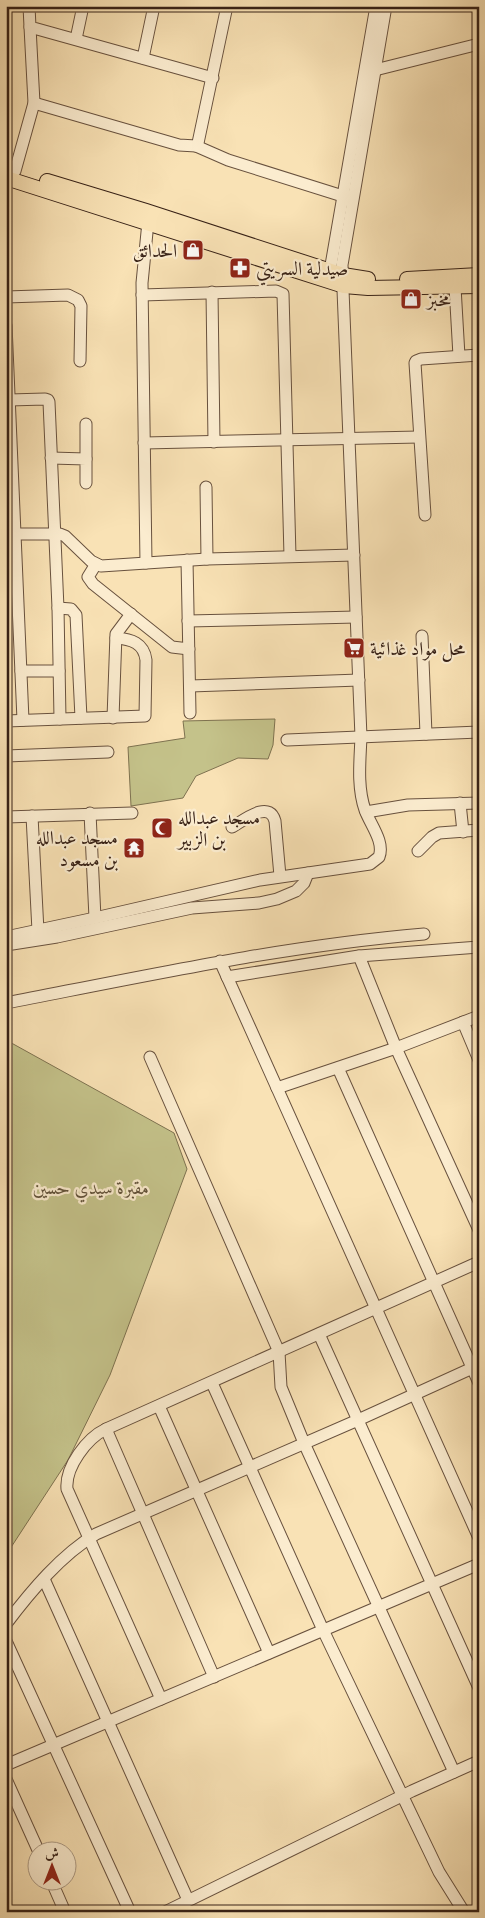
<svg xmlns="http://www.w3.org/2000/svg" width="485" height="1918" font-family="'IM FELL English',Amiri,serif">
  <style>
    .green { fill: #c4c28a; stroke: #7e7250 }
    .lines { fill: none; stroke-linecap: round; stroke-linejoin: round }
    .minor-casing { stroke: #68513e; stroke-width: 13 }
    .major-casing { stroke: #372116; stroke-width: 16 }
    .minor { stroke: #fbeccf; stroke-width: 11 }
    .major { stroke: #f9e2b5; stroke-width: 14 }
    .labels { text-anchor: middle; stroke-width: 4.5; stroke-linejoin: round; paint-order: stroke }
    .poi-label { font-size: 19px; fill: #372116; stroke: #fbeccf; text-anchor: start }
    .park-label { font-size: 19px; font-style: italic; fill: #615139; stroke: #fbeccf }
  </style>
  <rect width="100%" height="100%" fill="#f9e2b5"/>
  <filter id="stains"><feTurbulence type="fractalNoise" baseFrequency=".004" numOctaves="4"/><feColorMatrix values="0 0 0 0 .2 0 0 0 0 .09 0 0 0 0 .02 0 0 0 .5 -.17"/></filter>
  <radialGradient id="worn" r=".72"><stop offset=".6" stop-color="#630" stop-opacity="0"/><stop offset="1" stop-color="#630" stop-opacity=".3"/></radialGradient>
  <!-- green -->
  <g class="green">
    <polygon points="275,719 273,745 268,759 238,758 196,776 183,798 131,806 128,747 185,738 183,721"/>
    <polygon points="6,1040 174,1133 187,1169 110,1375 68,1460 6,1555"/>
  </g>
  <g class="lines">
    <!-- minor casing -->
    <g class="minor-casing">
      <g id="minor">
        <polyline points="29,6 30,27 213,78"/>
        <polyline points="76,39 83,6"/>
        <polyline points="143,58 154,6"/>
        <polyline points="375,70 479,44"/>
        <polyline points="34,103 179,145 196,146 198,143 227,6"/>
        <polyline points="196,146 228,160 349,198"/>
        <polyline points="15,171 34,103 30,27"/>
        <polyline points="330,271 376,6"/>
        <polyline points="455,287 459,356"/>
        <polyline points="212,292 214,442"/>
        <polyline points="142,295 276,291 283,294 290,556"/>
        <polyline points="6,297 68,295 78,300 81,306 80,361"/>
        <polyline points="6,325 23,720"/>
        <polyline points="9,400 45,399 48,400 49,402 58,608 60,719"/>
        <polyline points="144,443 419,437"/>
        <polyline points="51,458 86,459 86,483"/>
        <polyline points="86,459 86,424"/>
        <polyline points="206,487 207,559"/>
        <polyline points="425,515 415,363 416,361 421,359 479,355"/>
        <polyline points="16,534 60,534 65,536 91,561 101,566 207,559 354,555"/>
        <polyline points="187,560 190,713"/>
        <polyline points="146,563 142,283 148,222 147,215"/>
        <polyline points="96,564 88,577 93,584 172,647 189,649"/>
        <polyline points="58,608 71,609 76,615 81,718"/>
        <polyline points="188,621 356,617"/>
        <polyline points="422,636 426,734"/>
        <polyline points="21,671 59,671"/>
        <polyline points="190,686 359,680"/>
        <polyline points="113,718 116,634 131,614"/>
        <path d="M6 721 145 716 146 660C144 643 131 639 116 638"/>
        <polyline points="287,740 479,732"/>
        <polyline points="6,756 108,752"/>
        <polyline points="460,803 463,832"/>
        <polyline points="366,812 408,805 479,803"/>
        <polyline points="90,813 95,918"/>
        <polyline points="32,816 38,931"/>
        <polyline points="6,817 132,813"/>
        <path d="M232 827C243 821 269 799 275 821L280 876"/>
        <polyline points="418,851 432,837 439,833 479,830"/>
        <path d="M6 937 95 918 260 880 370 864 379 857C385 842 370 824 365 810 357 787 360 761 361 737L342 265 386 6"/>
        <polyline points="6,945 57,937 192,908 259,903 277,899 296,891 304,883 308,873"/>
        <polyline points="359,956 396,1048 479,1230"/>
        <polyline points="220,961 479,1538"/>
        <polyline points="227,977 359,956 479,947"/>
        <path d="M6 1003C145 976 283 946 424 934"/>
        <polyline points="463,1022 479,1060"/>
        <polyline points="150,1057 279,1352 281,1387 304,1443 454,1772"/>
        <polyline points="338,1068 479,1383"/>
        <polyline points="277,1088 396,1048 479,1016"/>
        <polyline points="319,1334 479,1688"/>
        <polyline points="212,1383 323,1630 439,1872 464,1912"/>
        <polyline points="159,1406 269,1653"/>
        <polyline points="106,1429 214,1677"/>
        <polyline points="44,1579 188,1900"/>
        <path d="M6 1624C31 1591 61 1555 96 1534L358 1420 479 1365"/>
        <polyline points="6,1641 130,1912"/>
        <path d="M161 1699 67 1489C65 1467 87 1438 106 1429L479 1262"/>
        <polyline points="6,1765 479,1564"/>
        <polyline points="6,1779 38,1850"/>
        <polyline points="51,1880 65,1912"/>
        <polyline points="165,1912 412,1791 479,1761"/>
      </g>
    </g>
    <!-- major casing -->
    <g class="major-casing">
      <g id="major">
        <polyline points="6,178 344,286 368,288 479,286"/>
        <polyline points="47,181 146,211 343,275 368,279"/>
        <polyline points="407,279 479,275"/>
      </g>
    </g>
    <!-- minor -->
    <use href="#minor" class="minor"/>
    <!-- major -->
    <use href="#major" class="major"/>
  </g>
  <!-- icons -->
  <defs>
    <g id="shop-square" transform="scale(1.125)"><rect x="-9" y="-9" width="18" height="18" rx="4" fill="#8f2418" stroke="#fbeccf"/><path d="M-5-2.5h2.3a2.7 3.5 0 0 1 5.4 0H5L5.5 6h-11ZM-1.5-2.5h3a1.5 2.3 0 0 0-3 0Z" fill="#fff"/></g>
    <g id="pharmacy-square" transform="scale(1.125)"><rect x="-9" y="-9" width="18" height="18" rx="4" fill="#8f2418" stroke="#fbeccf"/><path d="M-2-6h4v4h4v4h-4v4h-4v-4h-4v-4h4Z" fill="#fff"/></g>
    <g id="supermarket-square" transform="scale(1.125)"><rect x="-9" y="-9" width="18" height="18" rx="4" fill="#8f2418" stroke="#fbeccf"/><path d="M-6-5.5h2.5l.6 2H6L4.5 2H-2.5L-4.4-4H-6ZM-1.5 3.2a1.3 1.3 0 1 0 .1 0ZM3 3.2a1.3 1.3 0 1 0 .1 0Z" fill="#fff"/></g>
    <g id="mosque-square" transform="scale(1.125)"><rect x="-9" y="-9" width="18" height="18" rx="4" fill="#8f2418" stroke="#fbeccf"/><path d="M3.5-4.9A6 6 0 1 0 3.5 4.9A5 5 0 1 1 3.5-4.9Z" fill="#fff"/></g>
    <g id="temple-square" transform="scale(1.125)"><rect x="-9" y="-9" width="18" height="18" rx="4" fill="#8f2418" stroke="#fbeccf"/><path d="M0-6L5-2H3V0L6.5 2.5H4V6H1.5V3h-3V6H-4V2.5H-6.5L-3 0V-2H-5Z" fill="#fff"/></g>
  </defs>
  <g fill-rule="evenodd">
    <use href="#shop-square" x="193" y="250"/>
    <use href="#pharmacy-square" x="240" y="268"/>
    <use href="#shop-square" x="411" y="299"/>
    <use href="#supermarket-square" x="354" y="648"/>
    <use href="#mosque-square" x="162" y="828"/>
    <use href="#temple-square" x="134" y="848"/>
  </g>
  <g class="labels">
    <!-- poi labels -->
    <g class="poi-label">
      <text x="177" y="257" text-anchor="end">الحدائق</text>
      <text x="256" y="275">صيدلية السريتي</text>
      <text x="427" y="306">مخبز</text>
      <text x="370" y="655">محل مواد غذائية</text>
      <text x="178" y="824">مسجد عبدالله<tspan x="178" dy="22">بن الزبير</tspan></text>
      <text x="118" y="844" text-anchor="end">مسجد عبدالله<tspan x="118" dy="22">بن مسعود</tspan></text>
    </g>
    <!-- park labels -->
    <g class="park-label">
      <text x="91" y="1194">مقبرة سيدي حسين</text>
    </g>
  </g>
  <!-- margin -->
  <rect width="485" height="1918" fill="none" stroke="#f9e2b5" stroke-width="25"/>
  <rect x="8" y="8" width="470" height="1903" fill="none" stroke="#372116" stroke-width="2.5"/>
  <rect x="12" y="12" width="460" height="1893" fill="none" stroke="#372116"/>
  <!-- north arrow -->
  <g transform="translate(52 1866)"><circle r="24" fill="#fbeccf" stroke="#ad9b85"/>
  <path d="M0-4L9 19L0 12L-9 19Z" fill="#8f2418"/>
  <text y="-8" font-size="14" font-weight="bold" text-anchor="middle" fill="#372116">ش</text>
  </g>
  <rect width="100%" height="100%" filter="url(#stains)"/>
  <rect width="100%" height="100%" fill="url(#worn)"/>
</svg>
